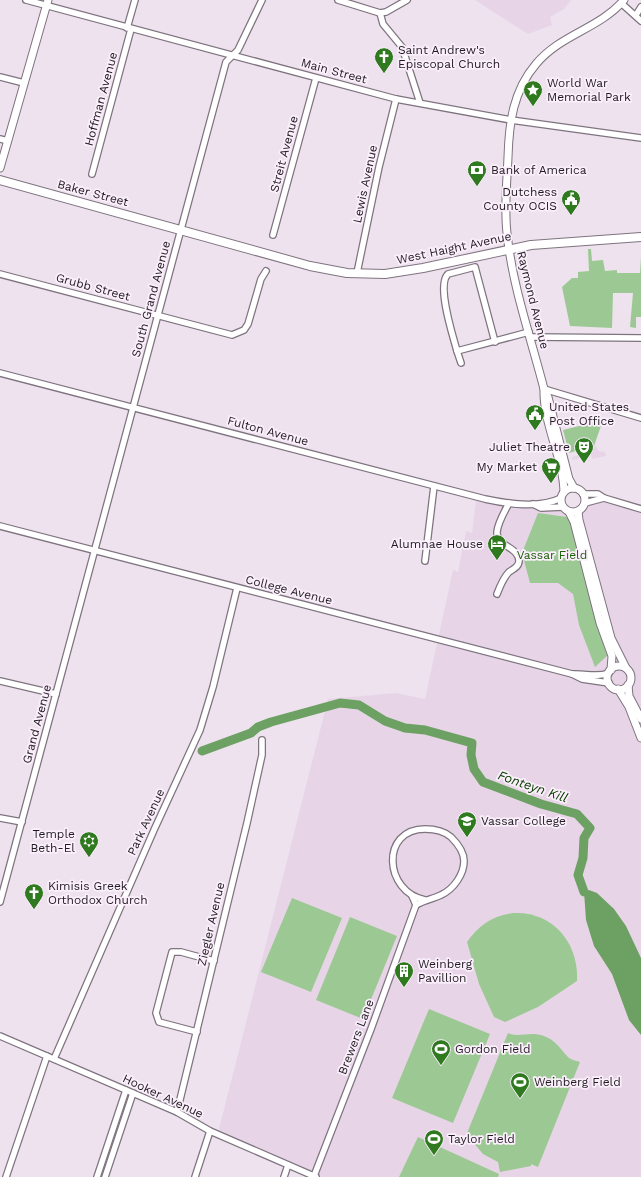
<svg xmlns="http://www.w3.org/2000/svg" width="641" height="1177" font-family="'Work Sans',sans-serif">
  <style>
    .built { fill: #e7d5e7 }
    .green { fill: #9cc993 }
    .water { fill: #6da163 }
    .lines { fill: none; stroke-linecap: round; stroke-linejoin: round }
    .river { stroke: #6da163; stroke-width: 9 }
    .minor-casing { stroke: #7e747f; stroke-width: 8 }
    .major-casing { stroke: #7e747f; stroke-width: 9 }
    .highway-casing { stroke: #7e747f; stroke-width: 10 }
    .minor { stroke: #fff; stroke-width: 5.5 }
    .major { stroke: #fff; stroke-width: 7 }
    .highway { stroke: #fff; stroke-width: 8 }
    .labels { text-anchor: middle; stroke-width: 3.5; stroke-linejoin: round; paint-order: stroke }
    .poi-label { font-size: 12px; fill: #1f1b20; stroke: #fbeffc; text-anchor: start }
    .street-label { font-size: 12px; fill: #1f1b20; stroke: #fbeffc }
    .park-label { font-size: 12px; fill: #1c6208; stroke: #fbeffc }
    .water-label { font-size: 13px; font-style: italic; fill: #094000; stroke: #fbeffc }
  </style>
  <rect width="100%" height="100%" fill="#eee2ee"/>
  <!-- built -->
  <g class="built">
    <polygon points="475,0 571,0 564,9 550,17 552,25 528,34"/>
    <polygon points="596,446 598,451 605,452 606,456 592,459 591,455 573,460 572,457 590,452 590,447"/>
    <polygon points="603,499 641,510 641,1177 323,1177 218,1133 328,699 396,693 425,699 453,570 458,572 466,531 472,533 476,501 558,509 576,513 586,504"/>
  </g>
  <!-- green -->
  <g class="green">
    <polygon points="588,249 591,249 592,261 603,260 605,271 617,270 617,273 640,273 641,257 641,317 636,317 636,328 630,327 633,293 613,293 612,328 570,326 562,287 572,278 578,278 578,272 589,271"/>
    <polygon points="603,420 594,446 569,453 563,430"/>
    <polygon points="538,513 567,517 575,529 609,654 595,667 579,625 573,594 558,583 530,583 522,553"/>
    <polygon points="292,898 342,918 311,992 261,972"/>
    <path d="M513 913C553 911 579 943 577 981L538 1007 505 1022 494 1017 479 984 467 942C479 925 492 916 513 913Z"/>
    <polygon points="350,917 397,936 363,1019 316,1000"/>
    <polygon points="429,1009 490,1034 453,1123 392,1098"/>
    <path d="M508 1033C518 1038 530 1031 544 1036 555 1040 559 1047 567 1056 569 1059 576 1061 580 1062L538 1167 531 1164V1166L500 1172 498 1162 483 1154 472 1141 465 1138Z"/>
    <polygon points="418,1137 499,1174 498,1177 399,1177"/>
  </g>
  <!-- water -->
  <polygon class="water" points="589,890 597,893 614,909 626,926 641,958 641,1035 629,1020 612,974 594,946 586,920 584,892"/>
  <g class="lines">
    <!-- river -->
    <polyline class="river" points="202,751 251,733 258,727 271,722 340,703 359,705 385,721 405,728 425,730 472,743 471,755 474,769 483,782 541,804 577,814 590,828 584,838 583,858 578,875 584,892"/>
    <!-- minor casing -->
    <g class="minor-casing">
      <g id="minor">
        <polyline points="26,0 396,99 511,120 641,138"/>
        <polyline points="338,0 380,13 386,12 407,0"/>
        <polyline points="621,3 641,21"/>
        <polyline points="380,13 383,24 402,47 420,103"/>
        <polyline points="636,15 641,7"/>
        <polyline points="127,28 135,0"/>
        <polyline points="0,77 24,83"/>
        <polyline points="0,139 8,141"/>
        <polyline points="92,174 131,29"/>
        <polyline points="273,235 316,78"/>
        <polyline points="357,273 379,167 396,99"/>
        <polyline points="0,274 232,335 244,330 248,324 261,279 266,271"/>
        <polyline points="530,337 641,338"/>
        <path d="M457 351C453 336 436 285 448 274L475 267 495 342"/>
        <polyline points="461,363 457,351 529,332"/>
        <path d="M0 373 485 499C508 504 539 509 561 498"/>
        <polyline points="544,389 641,418"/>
        <polyline points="583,494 598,494 604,498 585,503"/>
        <polyline points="604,498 641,509"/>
        <polyline points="533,504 541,508 563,507"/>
        <polyline points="0,526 572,674"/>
        <polyline points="425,561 434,486"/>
        <path d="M497 594C500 586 503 578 509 572 513 569 519 567 519 561 519 547 496 546 497 532 498 522 505 511 509 503"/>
        <polyline points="0,681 56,694"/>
        <path d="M609 683 582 679 572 674C587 673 595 678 609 673"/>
        <polyline points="0,818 22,822"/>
        <polyline points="0,902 226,62 238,50 262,0"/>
        <path d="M416 905C424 900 433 899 441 895 454 889 464 874 464 861 464 851 457 843 451 837 444 831 434 829 425 829 380 829 384 892 425 900"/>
        <polyline points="197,1032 159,1022 156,1013 172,952 181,952 214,961"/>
        <polyline points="0,1036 177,1112 210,1131 316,1177"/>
        <polyline points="54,1059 154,830 200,730 213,687 237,588"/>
        <polyline points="177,1112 247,823 262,755 262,740"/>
        <polyline points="314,1176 371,1029 416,905 412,896"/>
        <polyline points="6,1177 47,1056"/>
        <polyline points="97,1177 126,1090"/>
        <polyline points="105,1177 133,1093"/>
        <polyline points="195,1177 210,1131"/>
        <polyline points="284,1177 288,1165"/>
      </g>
    </g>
    <!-- major casing -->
    <g class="major-casing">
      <g id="major">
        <polyline points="0,168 48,0"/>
        <polyline points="544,389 548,397 569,479 574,488"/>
        <circle cx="573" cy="500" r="12"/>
        <path d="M564 492C563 457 543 424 544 389 531 338 512 285 507 233 504 208 507 182 508 157 509 123 513 91 536 64 561 34 599 29 624 0"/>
        <polyline points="578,511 579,520 611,638 626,668"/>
        <polyline points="569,512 574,522 600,623 612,656 611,670"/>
        <circle cx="619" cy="678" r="12"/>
        <polyline points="628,685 629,696 641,719"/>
        <polyline points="618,689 629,707 641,738"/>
      </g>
    </g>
    <!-- highway casing -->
    <g class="highway-casing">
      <polyline id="highway" points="0,180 310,266 347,273 385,274 423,268 531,245 641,237"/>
    </g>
    <!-- minor -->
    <use href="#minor" class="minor"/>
    <!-- major -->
    <use href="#major" class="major"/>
    <!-- highway -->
    <use href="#highway" class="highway"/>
  </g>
  <!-- icons -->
  <defs>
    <g id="church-pin" transform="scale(1)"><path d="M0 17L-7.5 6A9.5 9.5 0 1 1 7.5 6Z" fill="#2f791e" stroke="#fbeffc"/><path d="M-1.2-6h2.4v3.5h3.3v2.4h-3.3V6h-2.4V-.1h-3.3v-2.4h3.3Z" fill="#fff"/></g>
    <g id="sight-pin" transform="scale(1)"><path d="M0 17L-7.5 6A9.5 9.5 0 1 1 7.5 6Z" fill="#2f791e" stroke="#fbeffc"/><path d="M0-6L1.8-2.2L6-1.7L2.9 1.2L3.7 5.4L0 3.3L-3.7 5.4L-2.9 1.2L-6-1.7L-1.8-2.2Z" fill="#fff"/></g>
    <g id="bank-pin" transform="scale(1)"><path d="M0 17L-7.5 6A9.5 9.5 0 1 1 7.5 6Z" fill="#2f791e" stroke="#fbeffc"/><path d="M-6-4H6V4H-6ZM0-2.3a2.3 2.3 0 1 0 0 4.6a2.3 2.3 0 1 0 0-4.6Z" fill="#fff"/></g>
    <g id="civic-pin" transform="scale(1)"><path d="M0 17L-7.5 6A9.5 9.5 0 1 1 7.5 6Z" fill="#2f791e" stroke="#fbeffc"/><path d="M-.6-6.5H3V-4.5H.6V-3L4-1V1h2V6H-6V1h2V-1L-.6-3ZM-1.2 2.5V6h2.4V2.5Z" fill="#fff"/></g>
    <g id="theatre-pin" transform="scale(1)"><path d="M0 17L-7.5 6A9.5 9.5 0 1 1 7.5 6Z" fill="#2f791e" stroke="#fbeffc"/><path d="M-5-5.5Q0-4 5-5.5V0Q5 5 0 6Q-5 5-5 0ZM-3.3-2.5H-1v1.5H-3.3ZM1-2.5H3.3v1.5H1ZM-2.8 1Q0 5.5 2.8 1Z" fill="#fff"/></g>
    <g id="supermarket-pin" transform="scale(1)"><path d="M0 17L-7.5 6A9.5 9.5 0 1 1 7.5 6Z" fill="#2f791e" stroke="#fbeffc"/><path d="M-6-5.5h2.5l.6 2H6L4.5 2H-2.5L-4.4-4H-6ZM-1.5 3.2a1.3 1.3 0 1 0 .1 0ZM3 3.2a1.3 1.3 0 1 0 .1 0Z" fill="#fff"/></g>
    <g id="hotel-pin" transform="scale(1)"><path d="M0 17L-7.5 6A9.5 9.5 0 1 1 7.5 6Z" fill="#2f791e" stroke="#fbeffc"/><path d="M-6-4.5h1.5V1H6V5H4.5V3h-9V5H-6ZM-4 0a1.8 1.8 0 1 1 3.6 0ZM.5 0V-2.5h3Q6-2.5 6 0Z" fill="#fff"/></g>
    <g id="university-pin" transform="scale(1)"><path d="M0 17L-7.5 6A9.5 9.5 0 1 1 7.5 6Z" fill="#2f791e" stroke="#fbeffc"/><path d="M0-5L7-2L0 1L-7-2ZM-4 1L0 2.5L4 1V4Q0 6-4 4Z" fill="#fff"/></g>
    <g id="synagogue-pin" transform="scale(1)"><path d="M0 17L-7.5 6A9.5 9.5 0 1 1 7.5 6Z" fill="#2f791e" stroke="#fbeffc"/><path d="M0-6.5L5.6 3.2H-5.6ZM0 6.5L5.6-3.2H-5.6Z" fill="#fff"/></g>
    <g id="building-pin" transform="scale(1)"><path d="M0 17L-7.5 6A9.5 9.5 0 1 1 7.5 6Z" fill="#2f791e" stroke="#fbeffc"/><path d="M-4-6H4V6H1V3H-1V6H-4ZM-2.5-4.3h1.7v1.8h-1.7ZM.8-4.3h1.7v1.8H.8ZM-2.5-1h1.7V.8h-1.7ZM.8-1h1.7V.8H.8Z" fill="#fff"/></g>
    <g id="stadium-pin" transform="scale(1)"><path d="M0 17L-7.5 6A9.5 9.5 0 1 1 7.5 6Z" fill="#2f791e" stroke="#fbeffc"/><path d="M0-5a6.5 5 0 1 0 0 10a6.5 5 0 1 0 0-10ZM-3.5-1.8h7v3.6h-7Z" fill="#fff"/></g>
  </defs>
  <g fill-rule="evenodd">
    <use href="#church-pin" x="384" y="57"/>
    <use href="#sight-pin" x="533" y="90"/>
    <use href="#bank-pin" x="477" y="170"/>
    <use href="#civic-pin" x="571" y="199"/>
    <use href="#civic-pin" x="535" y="414"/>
    <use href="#theatre-pin" x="584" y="447"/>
    <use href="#supermarket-pin" x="551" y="467"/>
    <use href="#hotel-pin" x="497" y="544"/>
    <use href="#university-pin" x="467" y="821"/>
    <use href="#synagogue-pin" x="89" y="841"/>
    <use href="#church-pin" x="34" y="893"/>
    <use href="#building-pin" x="404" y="971"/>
    <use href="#stadium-pin" x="441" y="1049"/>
    <use href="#stadium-pin" x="520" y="1082"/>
    <use href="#stadium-pin" x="434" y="1139"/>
  </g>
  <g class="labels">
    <!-- poi labels -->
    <g class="poi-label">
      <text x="398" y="54">Saint Andrew's<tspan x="398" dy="14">Episcopal Church</tspan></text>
      <text x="547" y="87">World War<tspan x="547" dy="14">Memorial Park</tspan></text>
      <text x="491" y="174">Bank of America</text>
      <text x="557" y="196" text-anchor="end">Dutchess<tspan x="557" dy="14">County OCIS</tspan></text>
      <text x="549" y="411">United States<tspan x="549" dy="14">Post Office</tspan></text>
      <text x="570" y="451" text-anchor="end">Juliet Theatre</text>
      <text x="537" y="471" text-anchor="end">My Market</text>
      <text x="483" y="548" text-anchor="end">Alumnae House</text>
      <text x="481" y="825">Vassar College</text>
      <text x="75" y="838" text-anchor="end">Temple<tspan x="75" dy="14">Beth-El</tspan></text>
      <text x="48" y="890">Kimisis Greek<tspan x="48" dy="14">Orthodox Church</tspan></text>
      <text x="418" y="968">Weinberg<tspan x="418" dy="14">Pavillion</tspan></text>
      <text x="455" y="1053">Gordon Field</text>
      <text x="534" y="1086">Weinberg Field</text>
      <text x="448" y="1143">Taylor Field</text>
    </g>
    <!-- street labels -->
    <g class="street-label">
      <text transform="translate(334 71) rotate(15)" y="4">Main Street</text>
      <text transform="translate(101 99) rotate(-75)" y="4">Hoffman Avenue</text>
      <text transform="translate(284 154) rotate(-75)" y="4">Streit Avenue</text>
      <text transform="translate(365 184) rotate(-78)" y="4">Lewis Avenue</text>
      <text transform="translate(93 193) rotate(15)" y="4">Baker Street</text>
      <text transform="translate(454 248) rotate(-12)" y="4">West Haight Avenue</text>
      <text transform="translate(93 287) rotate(15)" y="4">Grubb Street</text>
      <text transform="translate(151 299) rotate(-75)" y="4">South Grand Avenue</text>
      <text transform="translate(533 300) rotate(76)" y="4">Raymond Avenue</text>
      <text transform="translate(268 431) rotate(15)" y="4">Fulton Avenue</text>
      <text transform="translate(289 590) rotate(14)" y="4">College Avenue</text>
      <text transform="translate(37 724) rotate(-75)" y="4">Grand Avenue</text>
      <text transform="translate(146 822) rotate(-65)" y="4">Park Avenue</text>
      <text transform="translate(211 924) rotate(-77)" y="4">Ziegler Avenue</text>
      <text transform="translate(356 1037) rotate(-69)" y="4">Brewers Lane</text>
      <text transform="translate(163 1096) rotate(25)" y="4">Hooker Avenue</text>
    </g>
    <!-- park labels -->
    <g class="park-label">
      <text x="552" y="559">Vassar Field</text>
    </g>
    <!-- water labels -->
    <g class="water-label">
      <text transform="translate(533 786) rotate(19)" y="5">Fonteyn Kill</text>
    </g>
  </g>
</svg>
